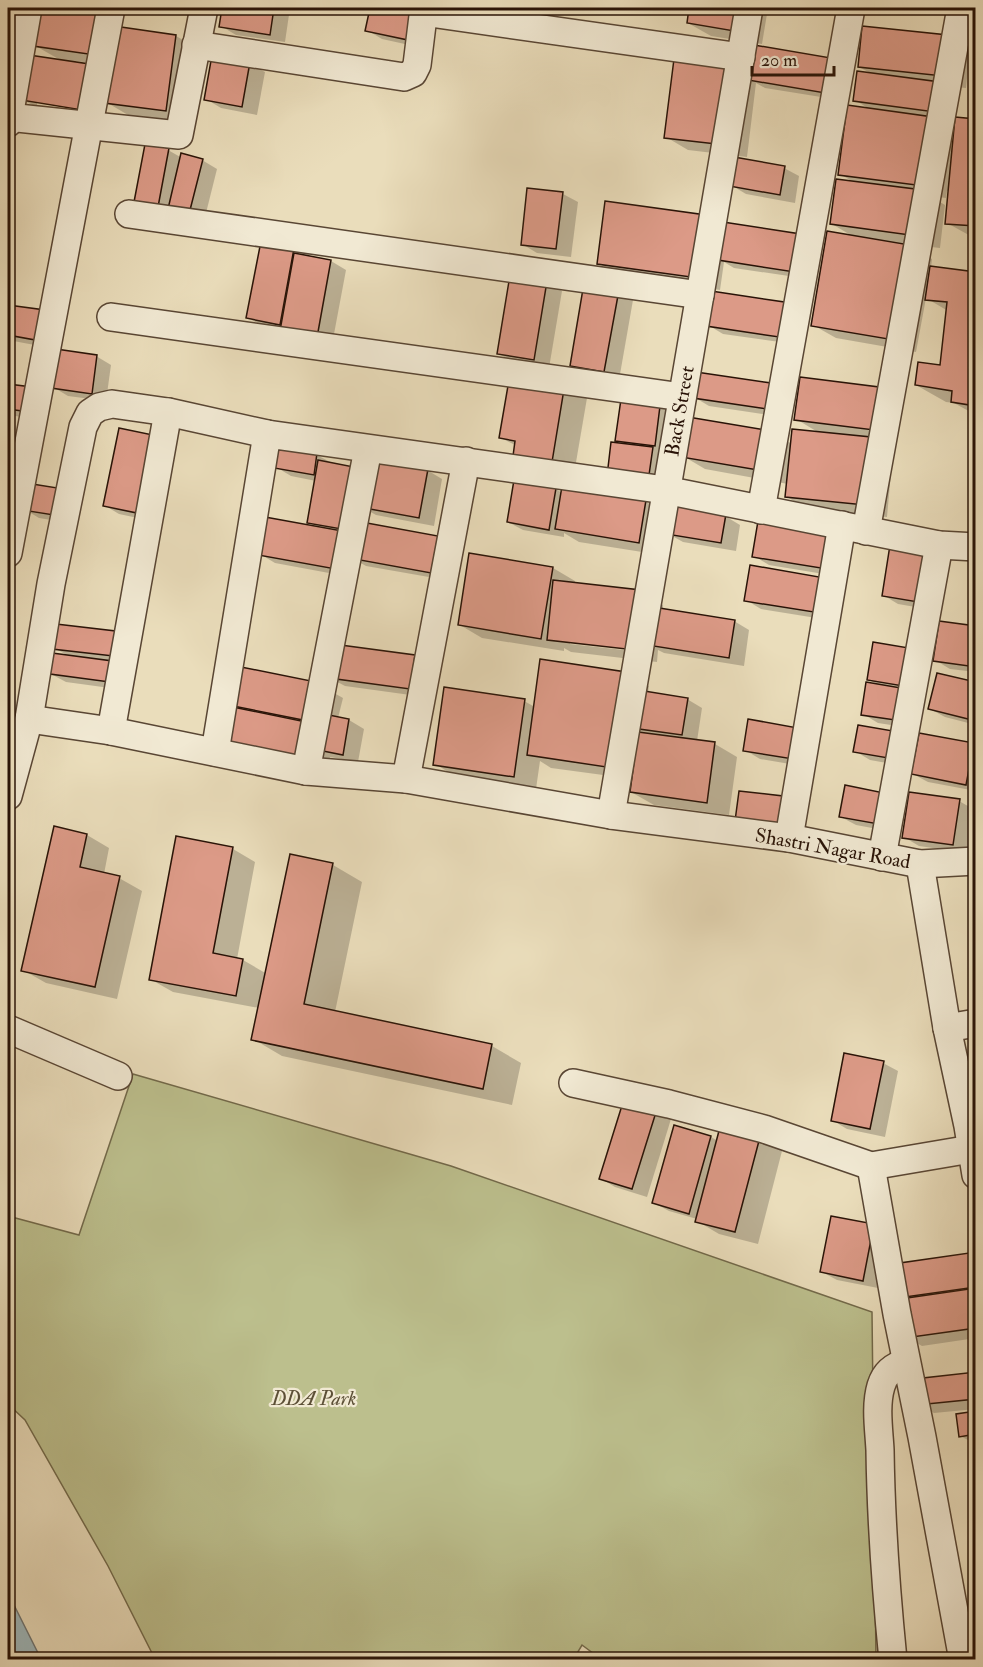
<svg xmlns="http://www.w3.org/2000/svg" width="983" height="1667" font-family="'IM FELL Double Pica',serif">
  <style>
    .green { fill: #bcbf8d; stroke: #72694a; stroke-width: 1.5 }
    .water { fill: #9eb8bc; stroke: #6f7674; stroke-width: 1.5 }
    .shadow { fill: #0003; fill-rule: evenodd }
    .building { fill: #dc9a87; stroke: #291307; stroke-width: 1.5 }
    .lines { fill: none; stroke-linecap: round; stroke-linejoin: round }
    .minor-casing { stroke: #594634; stroke-width: 30 }
    .minor { stroke: #f1e9d3; stroke-width: 27 }
    .labels { text-anchor: middle; stroke-width: 4.5; stroke-linejoin: round; paint-order: stroke }
    .street-label { font-size: 20px; fill: #291307; stroke: #f1e9d3 }
    .park-label { font-size: 20px; font-style: italic; fill: #5c4f36; stroke: #f1e9d3 }
  </style>
  <rect width="100%" height="100%" fill="#eaddbb"/>
  <filter id="stains"><feTurbulence type="fractalNoise" baseFrequency=".00333" numOctaves="4"/><feColorMatrix values="0 0 0 0 .2 0 0 0 0 .09 0 0 0 0 .02 0 0 0 .5 -.17"/></filter>
  <radialGradient id="worn" r=".72"><stop offset=".6" stop-color="#630" stop-opacity="0"/><stop offset="1" stop-color="#630" stop-opacity=".3"/></radialGradient>
  <!-- green -->
  <polygon class="green" points="133,1074 451,1166 872,1312 876,1659 601,1659 582,1645 573,1660 155,1659 108,1566 25,1420 8,1404 8,1216 79,1235"/>
  <!-- water -->
  <polygon class="water" points="8,1593 41,1659 8,1659"/>
  <!-- shadow -->
  <g class="shadow">
    <path d="M39 8H125L122 29 176 36 199 49 189 123 128 115 106 102 103 119 38 108 25 101H8L62 61 34 45ZM76 61 111 66 75 64ZM37 101 96 111 95 114 37 105Z"/>
    <polygon points="223,8 290,8 285,42 236,35 221,26"/>
    <polygon points="371,8 431,8 423,48 382,39 367,30"/>
    <polygon points="691,8 768,8 762,44 711,36 688,23"/>
    <polygon points="947,36 970,49 966,88 944,86 931,117 955,131 976,121 976,239 947,223 950,191 947,191 946,198 930,196 945,205 940,248 905,244 932,259 931,268 976,273 976,415 954,403 946,402 916,385 941,366 948,311 926,298 916,352 836,338 813,325 854,237 832,224 855,183 840,174 871,110 855,100 874,75 859,67"/>
    <polygon points="755,47 846,101 765,88 756,83 747,157 688,150 666,137"/>
    <polygon points="250,64 265,72 257,115 221,108 206,99"/>
    <polygon points="168,150 182,158 202,160 217,169 204,221 151,210"/>
    <polygon points="784,168 799,176 795,203 746,194 731,185"/>
    <polygon points="529,189 563,194 578,202 571,257 537,253 522,244"/>
    <polygon points="724,227 822,245 816,280 734,268 724,262 720,290 621,276 598,263"/>
    <polygon points="263,238 310,253 309,257 331,261 346,270 331,350 263,326 248,318"/>
    <polygon points="547,282 562,291 549,368 514,362 499,354"/>
    <polygon points="618,291 633,300 619,380 586,374 571,365"/>
    <polygon points="790,305 801,345 723,334 708,325"/>
    <polygon points="8,306 44,312 56,349 8,340"/>
    <polygon points="96,356 111,365 106,401 68,396 53,387"/>
    <polygon points="697,374 782,417 709,406 694,397"/>
    <polygon points="8,385 31,388 44,420 8,415"/>
    <polygon points="565,385 587,398 574,474 501,438"/>
    <polygon points="623,394 676,408 670,454 659,453 668,458 663,489 613,443 625,445 617,440"/>
    <polygon points="901,402 896,442 873,439 893,451 887,517 809,510 787,497 788,484 705,469 683,456 770,432 792,444 821,434 796,419"/>
    <polygon points="120,430 152,521 119,514 104,505"/>
    <polygon points="317,455 332,463 358,469 427,470 442,479 434,526 376,515 367,510 365,524 437,538 452,547 446,580 366,566 359,562 356,578 275,563 260,554 318,528 308,522 316,481 291,476 276,467"/>
    <polygon points="27,485 75,524 39,518 24,509"/>
    <polygon points="556,489 562,493 645,501 670,516 725,516 740,525 736,551 683,542 665,532 661,555 579,542 564,533 564,537 523,530 508,522"/>
    <polygon points="847,543 842,577 769,565 754,556"/>
    <polygon points="891,547 939,611 898,604 883,595"/>
    <path d="M553 568 575 581V584L641 592 663 605V610L734 621 749 630 744 666 664 653 658 650 657 662 571 652 564 648V651L482 638 460 625ZM570 641 642 649V652L570 644Z"/>
    <polygon points="840,588 835,621 761,609 746,600"/>
    <polygon points="976,628 976,672 950,669 935,660"/>
    <polygon points="139,642 137,665 120,663 135,672 132,691 66,682 51,674 69,656 54,648"/>
    <polygon points="914,651 917,729 878,723 863,714 879,686 868,679"/>
    <polygon points="414,656 430,665 425,697 345,686 330,678"/>
    <polygon points="237,668 320,685 343,698 338,718 349,720 364,729 358,762 330,757 326,776 221,746"/>
    <polygon points="626,673 649,686 648,693 687,699 702,708 697,741 715,744 737,757 729,815 654,805 631,792 633,779 551,768 540,761 536,789 457,777 435,764 524,701 535,707"/>
    <polygon points="976,684 976,725 945,717 930,709"/>
    <polygon points="750,721 808,767 760,759 745,750"/>
    <polygon points="859,727 909,767 870,760 855,751"/>
    <polygon points="973,744 976,746 976,791 928,782 913,774"/>
    <polygon points="959,801 975,810 968,853 919,846 904,837"/>
    <polygon points="904,804 899,833 856,825 841,817"/>
    <polygon points="55,828 87,835 109,848 104,874 119,878 142,891 117,999 46,983 23,970"/>
    <polygon points="233,849 255,862 237,959 243,960 267,974 333,865 362,882 335,1012 492,1046 521,1063 512,1105 282,1056 253,1039 259,1008 173,992 150,979"/>
    <polygon points="883,1063 898,1071 885,1137 847,1129 832,1120"/>
    <polygon points="656,1111 671,1119 647,1197 615,1187 600,1178"/>
    <polygon points="675,1127 711,1137 718,1141 759,1138 782,1151 758,1244 719,1234 697,1221 697,1219 669,1211 654,1203"/>
    <polygon points="832,1217 889,1234 878,1288 837,1280 822,1272"/>
    <polygon points="976,1254 976,1338 922,1346 907,1337 901,1298"/>
    <polygon points="976,1373 976,1409 934,1413 919,1404"/>
    <polygon points="976,1413 976,1444 960,1436"/>
  </g>
  <!-- building -->
  <g class="building">
    <polygon points="38,8 101,8 95,55 33,46"/>
    <polygon points="222,8 274,8 270,35 219,27"/>
    <polygon points="370,8 415,8 408,40 365,31"/>
    <polygon points="689,8 744,8 740,32 687,23"/>
    <polygon points="114,26 176,35 166,111 104,103"/>
    <polygon points="862,26 948,35 943,76 858,67"/>
    <polygon points="754,45 837,59 831,94 748,80"/>
    <polygon points="675,51 735,58 725,145 664,138"/>
    <polygon points="29,55 96,65 88,111 21,100"/>
    <polygon points="212,55 250,62 242,107 204,100"/>
    <polygon points="857,71 940,82 935,112 853,101"/>
    <polygon points="847,105 933,117 924,186 838,175"/>
    <polygon points="955,117 976,119 976,226 945,224"/>
    <polygon points="145,144 169,148 158,207 134,202"/>
    <polygon points="181,153 203,159 189,214 168,209"/>
    <polygon points="734,157 785,166 780,195 729,186"/>
    <polygon points="836,179 923,190 917,236 830,224"/>
    <polygon points="527,188 563,192 556,249 521,245"/>
    <polygon points="605,201 706,215 698,278 597,264"/>
    <polygon points="723,222 807,235 801,273 718,260"/>
    <polygon points="827,231 910,245 894,340 811,326"/>
    <polygon points="262,236 295,243 280,325 246,318"/>
    <polygon points="294,253 331,260 316,343 279,336"/>
    <polygon points="930,266 976,272 976,406 951,402 952,391 915,385 918,362 940,365 947,302 925,300"/>
    <polygon points="510,275 547,281 534,360 497,354"/>
    <polygon points="584,283 619,290 604,372 570,366"/>
    <polygon points="711,291 791,303 786,338 706,326"/>
    <polygon points="8,305 45,310 41,341 8,335"/>
    <polygon points="56,349 97,355 92,394 51,388"/>
    <polygon points="696,372 771,383 767,409 693,398"/>
    <polygon points="510,374 565,383 552,462 513,456 515,441 499,438"/>
    <polygon points="800,377 879,387 874,430 794,420"/>
    <polygon points="8,384 32,387 29,412 8,409"/>
    <polygon points="622,392 661,398 655,446 615,441"/>
    <polygon points="688,417 771,431 764,471 681,457"/>
    <polygon points="119,428 153,435 137,513 103,506"/>
    <polygon points="792,429 871,437 865,505 785,497"/>
    <polygon points="611,442 653,447 648,482 607,476"/>
    <polygon points="278,446 317,453 314,475 274,468"/>
    <polygon points="368,457 428,469 419,518 359,507"/>
    <polygon points="318,460 359,468 347,530 307,523"/>
    <polygon points="514,480 556,488 549,530 507,522"/>
    <polygon points="26,483 64,489 60,516 22,510"/>
    <polygon points="562,486 646,500 639,543 555,529"/>
    <polygon points="670,505 726,514 721,543 666,534"/>
    <polygon points="265,517 348,532 341,570 258,555"/>
    <polygon points="356,521 438,536 431,573 349,558"/>
    <polygon points="758,521 833,533 827,569 752,557"/>
    <polygon points="890,545 932,552 924,603 882,596"/>
    <polygon points="469,553 553,567 541,639 458,625"/>
    <polygon points="750,565 825,578 820,613 744,601"/>
    <polygon points="553,580 641,590 635,650 547,640"/>
    <polygon points="653,607 735,620 729,658 647,645"/>
    <polygon points="939,621 976,626 976,667 933,661"/>
    <polygon points="56,624 124,632 122,657 52,649"/>
    <polygon points="873,642 915,649 909,687 867,680"/>
    <polygon points="333,644 415,655 410,689 329,678"/>
    <polygon points="52,653 120,662 117,683 50,674"/>
    <polygon points="540,659 626,672 613,768 527,755"/>
    <polygon points="236,666 321,683 313,722 228,705"/>
    <polygon points="937,673 976,682 976,721 928,709"/>
    <polygon points="866,682 907,689 902,721 861,715"/>
    <polygon points="444,687 525,699 514,777 433,765"/>
    <polygon points="638,690 688,698 682,735 632,728"/>
    <polygon points="228,706 311,723 303,764 219,747"/>
    <polygon points="319,713 349,719 343,755 313,749"/>
    <polygon points="748,719 798,728 793,759 743,751"/>
    <polygon points="858,725 899,732 894,759 853,752"/>
    <polygon points="638,732 715,742 707,803 630,792"/>
    <polygon points="919,733 974,743 966,785 911,774"/>
    <polygon points="845,785 889,794 884,825 839,817"/>
    <polygon points="739,791 783,796 779,826 735,821"/>
    <polygon points="909,792 960,799 953,845 902,838"/>
    <polygon points="54,826 87,834 80,867 120,876 95,987 21,971"/>
    <polygon points="176,836 233,847 213,953 243,959 236,996 149,980"/>
    <polygon points="290,854 333,863 304,1004 492,1044 483,1089 251,1040"/>
    <polygon points="844,1053 884,1061 870,1129 831,1121"/>
    <polygon points="624,1099 657,1109 632,1189 599,1179"/>
    <polygon points="674,1125 711,1136 689,1214 652,1203"/>
    <polygon points="720,1127 760,1137 735,1232 695,1222"/>
    <polygon points="831,1216 874,1224 863,1281 820,1272"/>
    <polygon points="976,1252 976,1287 898,1298 893,1264"/>
    <polygon points="976,1288 976,1328 905,1338 900,1299"/>
    <polygon points="976,1372 976,1399 917,1405 914,1379"/>
    <polygon points="976,1411 976,1434 959,1437 956,1414"/>
  </g>
  <g class="lines">
    <!-- minor casing -->
    <g class="minor-casing">
      <g id="minor">
        <polyline points="423,12 741,57"/>
        <polyline points="196,45 404,77 413,73 417,65 424,8"/>
        <polyline points="8,117 179,135 204,8"/>
        <polyline points="8,123 28,8"/>
        <polyline points="129,214 700,295"/>
        <polyline points="111,317 682,397"/>
        <polyline points="761,510 851,8"/>
        <polyline points="866,531 961,8"/>
        <polyline points="8,553 111,8"/>
        <polyline points="29,719 111,731 306,771 406,779 611,815 789,838 920,864 976,861"/>
        <polyline points="111,731 168,412"/>
        <polyline points="215,752 267,434 665,490 939,545 976,547"/>
        <polyline points="306,771 368,449"/>
        <polyline points="406,779 466,461"/>
        <polyline points="8,796 29,719 51,584 83,427 90,413 99,407 112,404 168,412 267,434"/>
        <polyline points="611,815 749,8"/>
        <polyline points="789,838 842,525"/>
        <polyline points="882,857 939,545"/>
        <polyline points="920,864 947,1028 968,1126 976,1175"/>
        <polyline points="947,1028 976,1023"/>
        <polyline points="8,1029 118,1076"/>
        <polyline points="573,1083 669,1104 764,1129 871,1166 971,1149"/>
        <polyline points="871,1166 897,1314 922,1437 963,1660"/>
        <path d="M893 1660C886 1590 881 1520 880 1450 879 1430 875 1406 881 1386 885 1373 893 1366 906 1363"/>
      </g>
    </g>
    <!-- minor -->
    <use href="#minor" class="minor"/>
  </g>
  <g class="labels">
    <!-- street labels -->
    <g class="street-label">
      <text transform="translate(679 411) rotate(-80)" y="7">Back Street</text>
      <text transform="translate(833 848) rotate(10)" y="7">Shastri Nagar Road</text>
    </g>
    <!-- park labels -->
    <g class="park-label">
      <text x="314" y="1405">DDA Park</text>
    </g>
  </g>
  <!-- margin -->
  <rect width="983" height="1667" fill="none" stroke="#eaddbb" stroke-width="30"/>
  <rect x="9" y="9" width="965" height="1649" fill="none" stroke="#291307" stroke-width="3"/>
  <rect x="15" y="15" width="953" height="1637" fill="none" stroke="#291307" stroke-width="1.5"/>
  <!-- scale -->
  <path d="M752 66v9h82v-9" fill="none" stroke="#291307" stroke-width="3"/>
  <text x="761" y="66" font-size="18" fill="#291307" stroke="#f1e9d3" stroke-width="4.5" paint-order="stroke">20 m</text>
  <rect width="100%" height="100%" filter="url(#stains)"/>
  <rect width="100%" height="100%" fill="url(#worn)"/>
</svg>
